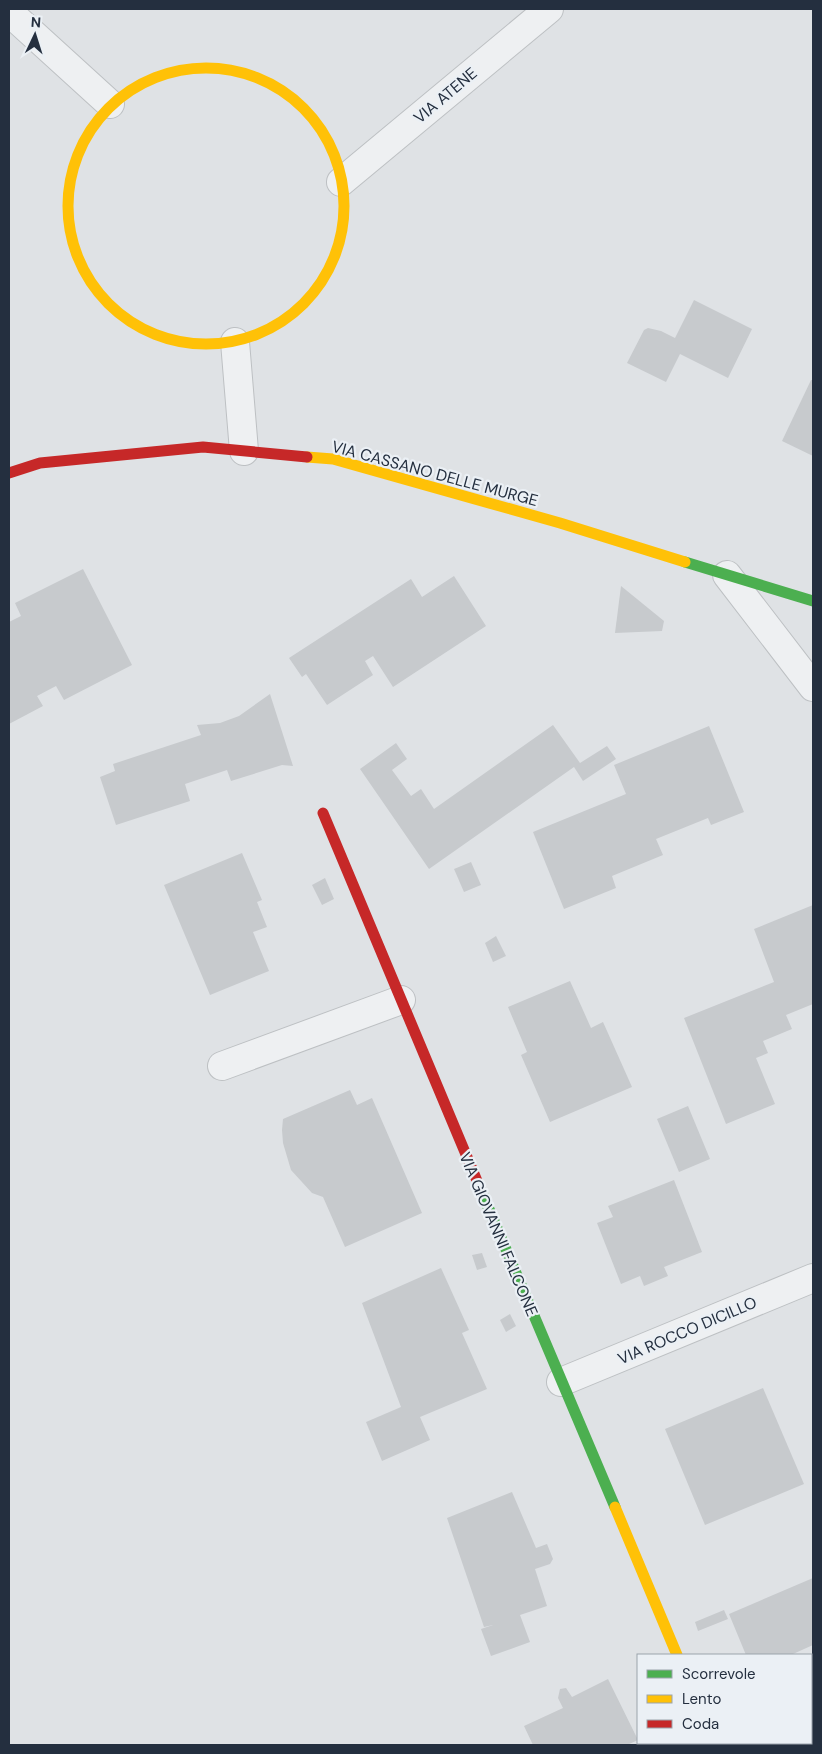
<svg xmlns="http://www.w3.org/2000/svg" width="822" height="1754" font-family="'DM Sans',sans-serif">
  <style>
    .building { fill: #c7cacd }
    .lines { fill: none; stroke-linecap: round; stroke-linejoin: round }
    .street-casing { stroke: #bdc0c3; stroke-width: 30 }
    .street { stroke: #eef0f2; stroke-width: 28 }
    .fast { stroke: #4caf50; stroke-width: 11 }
    .slow { stroke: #ffc107; stroke-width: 11 }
    .jam { stroke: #c62828; stroke-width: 11 }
    .labels { text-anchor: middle; stroke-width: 4.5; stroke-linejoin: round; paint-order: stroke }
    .street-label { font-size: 16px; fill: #242f3f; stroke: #ebf0f5 }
  </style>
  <rect width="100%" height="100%" fill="#dfe2e5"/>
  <!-- building -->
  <g class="building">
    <polygon points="694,300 752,329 728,378 680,354 666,382 627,363 644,330 648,328 661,331 675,338"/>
    <polygon points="811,380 813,380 813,456 782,441"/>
    <polygon points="83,569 132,665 64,700 56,686 37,696 43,706 9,724 9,622 21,616 15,603"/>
    <polygon points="454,576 486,626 393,687 373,656 365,661 373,675 327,705 306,674 302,677 289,658 411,579 422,597"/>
    <polygon points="621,586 664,621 662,631 615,633"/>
    <polygon points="270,694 293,766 282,765 231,781 227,770 185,784 190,801 116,825 100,777 115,771 113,764 201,735 197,725 220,723 239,716"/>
    <polygon points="553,725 580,763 607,746 616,759 583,781 574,767 429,869 360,769 396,743 407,759 392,770 411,796 421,789 434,809"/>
    <polygon points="709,726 744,812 711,825 708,818 656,839 663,855 612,876 616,888 564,909 533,832 626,794 614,765"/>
    <polygon points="242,853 262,900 257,902 267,927 253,932 269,971 210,995 164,885"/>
    <polygon points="471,862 481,885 464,892 454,869"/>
    <polygon points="325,878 334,899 322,905 312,885"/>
    <polygon points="813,905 813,1004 786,1015 792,1029 763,1041 768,1053 756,1058 775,1104 726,1124 684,1018 774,982 754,929"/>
    <polygon points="496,936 506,956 493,962 485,943"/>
    <polygon points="570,981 591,1028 603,1022 632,1087 550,1122 521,1055 527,1052 508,1007"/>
    <polygon points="350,1090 357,1105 372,1098 422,1213 345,1247 323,1197 312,1193 291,1170 283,1143 282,1130 283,1119"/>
    <polygon points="688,1106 710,1159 679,1172 657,1119"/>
    <polygon points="674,1180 702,1252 664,1267 668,1276 644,1286 640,1276 621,1284 597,1223 613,1217 608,1206"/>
    <polygon points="482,1253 487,1267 477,1270 472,1255"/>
    <polygon points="441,1268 469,1330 462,1333 487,1389 420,1417 430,1440 382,1461 366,1422 401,1407 362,1303"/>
    <polygon points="510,1314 516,1326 506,1332 500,1320"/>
    <polygon points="763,1388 804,1484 705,1525 665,1429"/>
    <polygon points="512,1492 536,1548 547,1544 553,1559 550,1564 535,1569 547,1606 520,1615 530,1642 491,1656 481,1629 493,1625 484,1627 447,1518"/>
    <polygon points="813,1578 813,1645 793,1654 794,1655 746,1655 729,1614"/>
    <polygon points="724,1610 728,1619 698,1631 695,1622"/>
    <polygon points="608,1679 638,1740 627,1745 533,1745 524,1726 563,1708 558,1698 560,1689 566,1688 572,1697"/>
    <polygon points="811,1695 813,1701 813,1745 784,1745 783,1743 811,1743"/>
  </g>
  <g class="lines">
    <!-- street casing -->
    <g class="street-casing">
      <g id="street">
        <polyline points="9,12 110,104"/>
        <polyline points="341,182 549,9"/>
        <polyline points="235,342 244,451"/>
        <polyline points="727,575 813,687"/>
        <polyline points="222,1066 401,1000"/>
        <polyline points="561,1382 813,1278"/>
        <polyline points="713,1743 714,1745"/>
      </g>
    </g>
    <!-- street -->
    <use href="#street" class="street"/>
    <!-- fast -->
    <g class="fast">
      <polyline points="685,562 813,601"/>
      <polyline points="480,1188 615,1507"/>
    </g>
    <!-- slow -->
    <g class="slow">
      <circle cx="206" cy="206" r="138"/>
      <polyline points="307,457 333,459 560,523 685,562"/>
      <polyline points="615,1507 677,1655"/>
    </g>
    <!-- jam -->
    <g class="jam">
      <polyline points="9,473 40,463 203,447 307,457"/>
      <polyline points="323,813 480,1188"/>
    </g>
  </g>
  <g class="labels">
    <!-- street labels -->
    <g class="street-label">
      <text transform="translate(445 95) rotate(-40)" y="6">VIA ATENE</text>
      <text transform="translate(435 473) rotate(15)" y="6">VIA CASSANO DELLE MURGE</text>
      <text transform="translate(499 1234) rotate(67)" y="6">VIA GIOVANNI FALCONE</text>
      <text transform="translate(687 1330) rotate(-23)" y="6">VIA ROCCO DICILLO</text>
    </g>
  </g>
  <!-- border -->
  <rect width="822" height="1754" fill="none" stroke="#242f3f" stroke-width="20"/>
  <!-- legend -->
  <rect x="637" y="1654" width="175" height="90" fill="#ebf0f5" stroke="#9ba3ac"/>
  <rect x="647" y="1670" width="25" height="8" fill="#4caf50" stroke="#9ba3ac"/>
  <text x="682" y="1679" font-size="15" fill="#242f3f">Scorrevole</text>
  <rect x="647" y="1695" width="25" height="8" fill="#ffc107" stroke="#9ba3ac"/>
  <text x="682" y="1704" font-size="15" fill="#242f3f">Lento</text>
  <rect x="647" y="1720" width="25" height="8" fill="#c62828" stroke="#9ba3ac"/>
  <text x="682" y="1729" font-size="15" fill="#242f3f">Coda</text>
  <!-- north arrow -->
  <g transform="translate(35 35) rotate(4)" stroke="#ebf0f5" stroke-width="4" paint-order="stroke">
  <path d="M0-4L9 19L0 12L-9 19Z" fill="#242f3f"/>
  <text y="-8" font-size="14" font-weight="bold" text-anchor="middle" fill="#242f3f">N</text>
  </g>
</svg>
